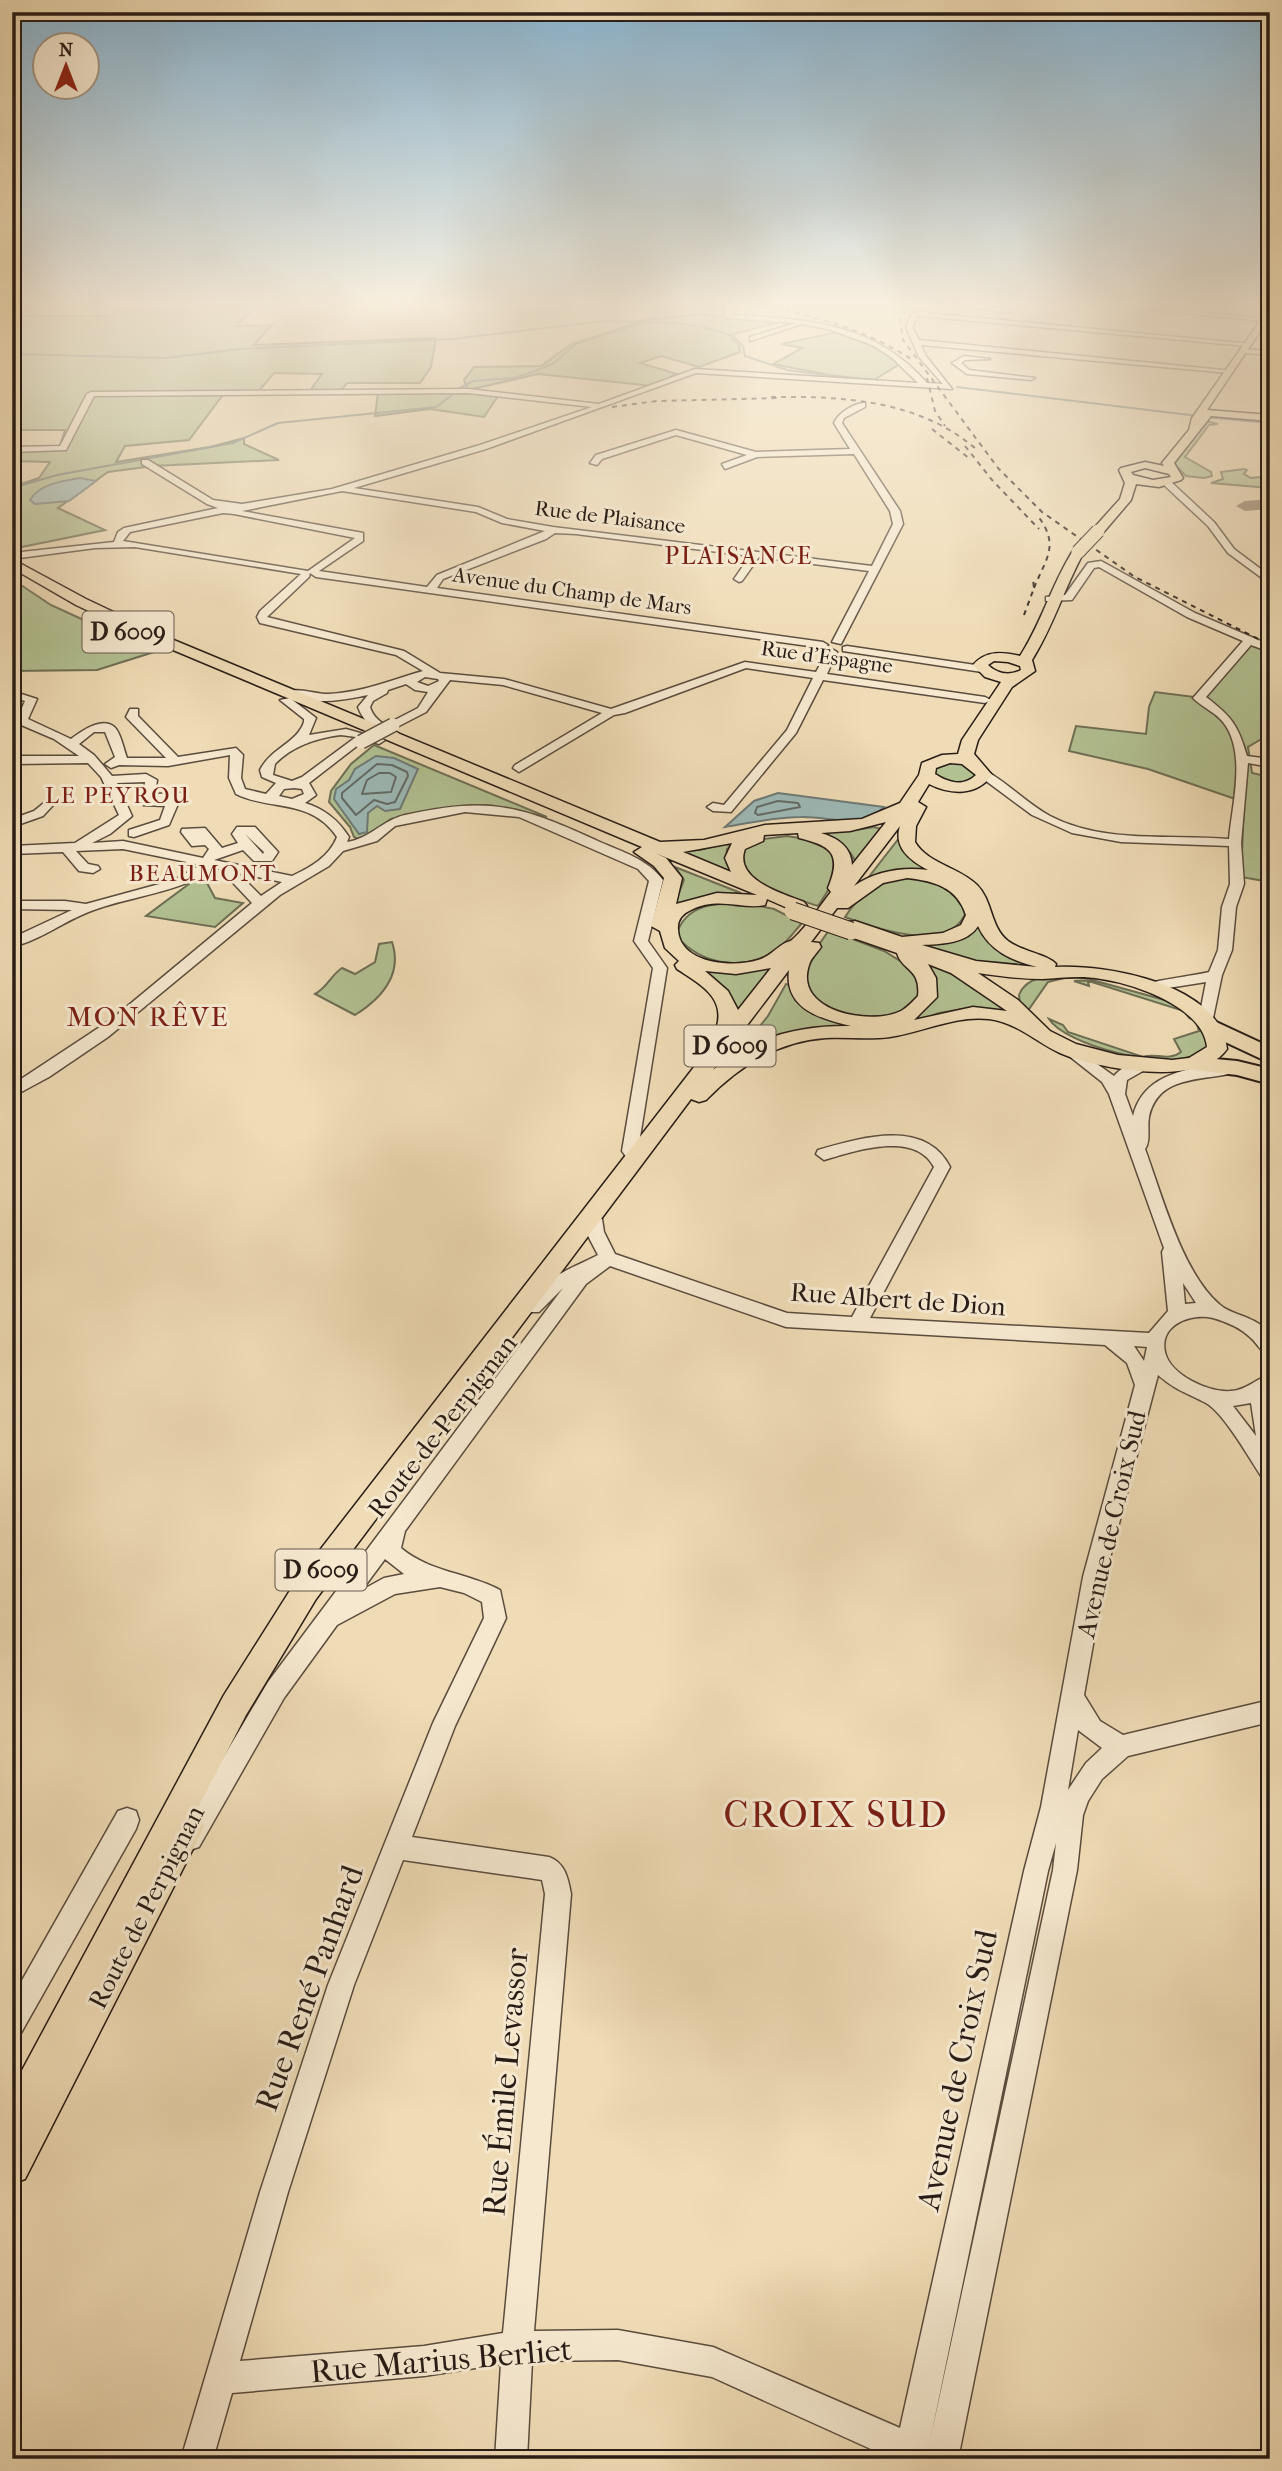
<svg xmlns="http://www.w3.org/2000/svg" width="1282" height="2471" font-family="'IM FELL French Canon',serif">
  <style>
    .green { fill: #b2c192; stroke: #6d6e54; stroke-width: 2 }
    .water { fill: #9cb9b6; stroke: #6e7a76; stroke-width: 2 }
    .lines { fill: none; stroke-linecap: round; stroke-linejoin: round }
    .shore { stroke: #626a66; stroke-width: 2 }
    .stream { stroke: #6e7a76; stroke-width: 2 }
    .taxiway { fill: #8c7c66; fill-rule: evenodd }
    .minor-casing { stroke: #5a4c3e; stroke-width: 3 }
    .major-casing { stroke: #281c16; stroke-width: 3 }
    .highway-casing { stroke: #281c16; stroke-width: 4 }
    .minor { fill: #f5e8cf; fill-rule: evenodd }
    .major { fill: #efdbb5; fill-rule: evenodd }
    .highway { fill: #efdbb5; fill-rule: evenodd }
    .rail { stroke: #281c16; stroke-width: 2; stroke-dasharray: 5 5; stroke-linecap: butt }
    .minor-bridge-casing { stroke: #5a4c3e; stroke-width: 16; stroke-linecap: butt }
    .major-bridge-far1-casing { stroke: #281c16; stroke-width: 15; stroke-linecap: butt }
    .major-bridge-casing { stroke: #281c16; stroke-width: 19; stroke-linecap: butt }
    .minor-bridge { stroke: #f5e8cf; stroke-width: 13 }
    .major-bridge-far1 { stroke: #efdbb5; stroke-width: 13 }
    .major-bridge { stroke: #efdbb5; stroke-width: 17 }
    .labels { text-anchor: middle; stroke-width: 6; stroke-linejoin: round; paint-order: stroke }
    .far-street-label { font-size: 21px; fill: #281c16; stroke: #f5e8cf }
    .far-neighbourhood-label { font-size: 23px; letter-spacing: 2px; fill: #7a1f14; stroke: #f5e8cf }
    .far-quarter-label { font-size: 24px; letter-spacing: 2px; fill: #7a1f14; stroke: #f5e8cf }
    .shield { fill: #f5e8cf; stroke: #66594e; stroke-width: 2 }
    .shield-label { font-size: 24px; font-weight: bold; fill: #281c16 }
    .street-label { font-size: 26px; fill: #281c16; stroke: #f5e8cf }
    .neighbourhood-label { font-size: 28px; letter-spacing: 2px; fill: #7a1f14; stroke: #f5e8cf }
    .near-street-label { font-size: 32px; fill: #281c16; stroke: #f5e8cf }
    .near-quarter-label { font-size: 37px; letter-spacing: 2px; fill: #7a1f14; stroke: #f5e8cf }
  </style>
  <rect width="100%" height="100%" fill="#efdbb5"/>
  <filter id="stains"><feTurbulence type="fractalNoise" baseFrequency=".00286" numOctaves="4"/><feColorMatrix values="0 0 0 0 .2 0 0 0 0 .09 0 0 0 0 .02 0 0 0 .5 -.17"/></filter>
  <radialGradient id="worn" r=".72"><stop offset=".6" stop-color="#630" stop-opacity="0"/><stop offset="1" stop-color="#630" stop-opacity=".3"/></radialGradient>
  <!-- green -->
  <g class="green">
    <polygon points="191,301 258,301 249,314 235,326 272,325 254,345 436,338 431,367 420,383 347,383 341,391 310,391 322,374 274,373 258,392 225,392 189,440 125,446 116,462 210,447 244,438 244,444 279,460 153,466 108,472 58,508 105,530 12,549 12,487 39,478 50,462 12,461 12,447 60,446 65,430 12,430 12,321 20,319 14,316 109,316 118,309 185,310"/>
    <polygon points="701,314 779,322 734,334 732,339 739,345 740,352 699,367 661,356 640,363 677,374 653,386 538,374 468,390 464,380 474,367 541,366 570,345 644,320"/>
    <polygon points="843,331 903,362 874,380 829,375 773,364 802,348 781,344"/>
    <polygon points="378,393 465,393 498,396 484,417 430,409 375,416"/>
    <polygon points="1206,421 1218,424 1209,425 1185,457 1211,472 1212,476 1204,478 1186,476 1174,464"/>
    <polygon points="1244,469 1247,470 1244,474 1251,478 1260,477 1270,488 1211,483 1223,479 1221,472"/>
    <polygon points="12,579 51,605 154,652 97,670 12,671 12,610 17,607 12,604"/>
    <polygon points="1243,641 1270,652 1270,734 1248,747 1252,773 1270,777 1270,882 1241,877 1244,802 1148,769 1069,751 1076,726 1146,734 1149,707 1155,692 1194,697"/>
    <polygon points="374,745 547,817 486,805 461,806 391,819 360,840 354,837 350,827 329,802 331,791 351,764"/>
    <polygon points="943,761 963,762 979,775 960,785 932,775 936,764"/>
    <path d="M874 827 882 829 855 861C846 841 829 837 810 831L856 830Z"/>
    <path d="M787 836 812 840 833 852 836 878 818 906C800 900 759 889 747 875 740 867 742 857 745 848L764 839Z"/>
    <path d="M900 837 947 877C919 870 895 868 868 878Z"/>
    <polygon points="739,840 727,849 726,862 732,874 678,851 700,850"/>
    <path d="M675 867 741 893C718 894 688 895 671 914L684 880Z"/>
    <path d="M903 878H918L948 887 967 909C953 956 877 929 845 917 861 892 875 884 903 878Z"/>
    <polygon points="193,881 206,881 215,898 243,903 215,927 146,916"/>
    <path d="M745 903 774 909 802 923C794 932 785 945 775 951 742 972 702 965 676 936 685 903 717 903 745 903Z"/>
    <path d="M978 925 1032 965 1030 967 974 962 922 945C944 942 963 943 978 925Z"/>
    <path d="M829 930 884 951 916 971C918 979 922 988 918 997 904 1031 810 1019 805 978 803 962 821 943 829 930Z"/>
    <path d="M392 942C403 975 382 998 355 1015L315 994C328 987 330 976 342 968L355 974 375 962 379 944Z"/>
    <path d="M924 962C955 973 984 991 1008 1012L969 1008 939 1013 912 1023 851 1029 736 1056 768 1016 786 984 791 985 795 1000 806 1010 837 1022 917 1015 935 997Z"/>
    <polygon points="779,966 741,1015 699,967"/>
    <path d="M1076 975 1048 982 1027 1012 1020 1003 1019 995C1027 973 1057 976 1076 975Z"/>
    <path d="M1092 980 1172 1002 1198 1018 1210 1046C1205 1050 1199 1057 1193 1059 1163 1069 1065 1045 1049 1019L1063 1025 1068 1032 1143 1057C1155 1052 1168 1062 1181 1052L1174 1039 1199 1031 1196 1021 1189 1018 1184 1011 1092 982H1088L1089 986 1074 981Z"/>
  </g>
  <!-- water -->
  <g class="water">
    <path d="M80 478 96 481 69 501 35 504 30 500C39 484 62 481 80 478Z"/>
    <polygon points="376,756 394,758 418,769 400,809 385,811 377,806 368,813 367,832 359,834 334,799 336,789 349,780 355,769"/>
    <path d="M778 793 884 807C860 831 831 816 801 817 775 817 750 823 725 827L754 801Z"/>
  </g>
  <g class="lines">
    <!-- shore -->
    <g class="shore">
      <polygon points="377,764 392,765 407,772 408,776 395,802 387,804 374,800 356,815 342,798 342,793"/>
      <polygon points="379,773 390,773 396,777 391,792 362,794 367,780"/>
      <polygon points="778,801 798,803 800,807 758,815 755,813 757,807"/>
    </g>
    <!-- stream -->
    <g class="stream">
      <polyline points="12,354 166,358 240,349 452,339 604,321 678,323 704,327 733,336 743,346 745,356 787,370 862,380"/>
      <polyline points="957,387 1198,416"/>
      <polyline points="458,389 473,381 514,378 535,371 554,363 577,343 640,324"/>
      <polyline points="1205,417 1270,423"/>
      <polyline points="12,493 19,486 57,475 233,443 278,423 436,407 455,393"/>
    </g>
    <!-- taxiway -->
    <polygon class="taxiway" points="1270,499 1270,509 1245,511 1236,506 1245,501"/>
    <!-- minor casing -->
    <g class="minor-casing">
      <g id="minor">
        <polygon points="401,301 425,301 422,303"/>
        <path d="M722 301H734L732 315C807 319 874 322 927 383L943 384 919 357 906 327 912 314 925 310 928 313 1251 344 1247 346 918 316 912 327 919 340 1233 371 1229 373 921 345 926 356 952 389 696 373 486 449 354 488 478 507 507 519 553 527 872 566 893 524 890 511 854 454 757 457 725 469 722 464 747 455 676 435 602 459 597 465 590 463 596 455 676 430 756 452 850 449 834 423C838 413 854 403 865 403V407L844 418 842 423 900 511 903 524 841 644 832 642 869 571 759 557 742 581 739 582 734 579 750 556 576 534 555 533 546 539 443 579 437 588 823 642 828 645 823 648 316 577 310 573 309 577 267 617 404 651 440 673 504 679 611 709 745 662 816 672 827 652 832 649 837 652 827 674 985 697 991 700 985 703 823 680 796 733 731 812 713 811 707 807 713 803 724 805 787 730 813 678 746 668 625 713 614 715 519 772 513 768 515 765 602 713 503 685 450 680 426 712 397 727H389V723L418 708 428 692 415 690 406 684 388 690 387 693 373 701 370 707C375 723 390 726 402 736L392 738C377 731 364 724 358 707L368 695C344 700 306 707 285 693 295 686 315 694 328 694 361 693 391 680 423 671L396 655 260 623 257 617 260 611 301 574 135 547 95 548 12 559V553L114 542 118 532 124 528 218 508 207 504 142 464V460H148L213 500 242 504 332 489 480 445 592 407 468 393 94 396 66 450 12 452V447L60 446 87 394 91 392 468 389 599 404 695 369 918 383 891 357 872 345 831 330 802 324 750 341V337L796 323 728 318 724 315 727 303ZM342 491 476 512 502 523 545 531 437 575 427 587 319 571 363 541V533L242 511ZM223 513 234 514 355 538 308 571 123 541 130 532ZM425 677 438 679 439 681 428 686 417 682Z"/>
        <polygon points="1055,301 1086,301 1267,319 1264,321"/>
        <polygon points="1233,301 1270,302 1270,306 1236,303"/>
        <polygon points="960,302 1008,309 1011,311 1008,313 958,305"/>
        <polygon points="1240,349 1270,351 1270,355 1243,353"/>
        <polygon points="964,356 990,359 965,360 961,363 969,370 1035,378 1031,380 967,374 952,363"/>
        <polygon points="1164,481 1170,481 1214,522 1234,549 1270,576 1270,584 1228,553 1208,526 1164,485"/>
        <path d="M1101 561 1195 613 1270 645V652L1251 645 1206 697C1232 717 1238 725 1247 756L1270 759V767L1248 763 1241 843 1244 884 1236 907 1232 950 1222 975 1213 1018 1206 1023 1199 1018 1206 982 1149 991 1142 987C1149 980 1195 976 1209 972L1218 950 1222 907 1230 884 1229 846 1121 842 1072 833 1032 815 978 775 988 772C1010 785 1028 804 1050 816 1103 844 1171 834 1229 839 1232 804 1247 752 1223 722 1215 712 1202 707 1193 698L1243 641 1187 617 1099 567 1094 568 1072 600 1046 601V597L1065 595 1088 563Z"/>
        <polygon points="847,646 982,666 987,669 982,672 843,651 843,647"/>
        <path d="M12 691 37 699 28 719 71 739C80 732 101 717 113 726 120 730 124 750 127 758H166L126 717 130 709H138V716L178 757 236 748 243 755 241 778 245 789 266 794 276 783 262 777 260 770C271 748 297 743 304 722V719L280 700 290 698 316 718 309 735 346 729 385 740 379 744 363 739 362 742 309 783 316 795 305 803C325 809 338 820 349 837L347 842C369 839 383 820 405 815 492 796 521 806 600 842 623 852 647 859 663 880L648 941 667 968 638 1150 643 1157 641 1161H629L622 1151 653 968 634 941 649 881 638 869 519 817 465 812 395 826 377 841 343 851 329 866 280 895 108 1037 49 1077 12 1097V1085L112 1019 252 903 220 869 214 868C178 894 133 895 91 911 64 921 41 940 12 947V938L72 910 12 909V901H65L86 904 174 880 201 865 123 849 76 851 88 864 98 866 100 869 93 873 79 871 63 852 12 854V846L75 843 119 815 101 777 88 763 12 764V756H79L54 739 12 721V714L19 715 25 701 12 697ZM94 732H105L115 757 105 764 111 768 119 765 168 766 230 755 229 778 236 794C270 811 311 798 337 837 329 857 311 867 292 876L214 860 243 850 254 861H272L278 852 255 827H237L232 834 238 843 222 848 205 828 182 829 181 832 192 846 205 845 209 849 203 858 123 841 92 843 110 834 132 816 117 783 145 782 143 805 165 806 160 820 129 830V836L134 837 169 825 178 804 184 800 181 793 155 794 157 780 146 774 112 776 94 755 79 744ZM341 735 356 737 302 777 292 781 273 775 275 764C292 746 317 738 341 735ZM294 788 302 789 304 794 292 799 279 796 284 789ZM245 834 264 852 263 854ZM238 873 282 882 261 896Z"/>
        <polygon points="50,798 56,802 43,816 12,827 12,819 34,811"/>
        <path d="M1069 1044 1114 1076C1121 1067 1139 1058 1150 1061L1153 1064 1150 1067 1127 1080 1125 1094 1133 1116C1141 1083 1169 1073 1199 1067 1210 1066 1222 1063 1233 1065L1235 1069 1233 1073C1201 1081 1158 1075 1149 1117 1147 1127 1151 1141 1145 1149 1162 1195 1182 1272 1219 1304 1232 1316 1252 1314 1270 1333V1356C1261 1353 1258 1344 1251 1338 1241 1328 1227 1322 1213 1318 1192 1313 1159 1324 1165 1352 1170 1375 1209 1393 1231 1391 1247 1390 1255 1379 1270 1375V1481L1263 1479C1251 1461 1224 1413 1206 1403 1187 1393 1175 1390 1158 1375L1105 1577 1084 1695 1100 1721 1123 1735 1270 1700V1722L1128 1756 1102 1779 1088 1801 1083 1815 1077 1870 958 2459H893L712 2377 618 2360 532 2361 527 2459H495L501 2364 424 2376 232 2393 213 2459H181L260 2192 328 1985 433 1723 484 1618 482 1602 464 1593 440 1587 395 1594 337 1625 284 1698 199 1847 190 1850 181 1847 178 1838 181 1829 268 1682 563 1288 539 1312H527L524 1307C539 1279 571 1269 598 1255L586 1232 590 1219H602L604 1232 615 1254 787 1313 852 1317 934 1167C915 1130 854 1151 824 1160L816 1154 818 1150C860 1138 925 1118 950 1167L870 1318 1149 1333 1168 1311 1162 1252 1164 1248 1109 1094 1102 1082 1064 1052 1061 1049 1064 1046ZM610 1266 786 1327 1105 1345 1127 1363 1135 1385 1083 1577 1041 1807 1024 1871 900 2428 713 2347 618 2330 534 2331 571 1894C568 1878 565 1863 549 1857L412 1837 455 1726 506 1618 500 1590C468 1573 429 1572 401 1548L405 1531 586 1284ZM1183 1283 1196 1303 1185 1304ZM1134 1346 1147 1347 1144 1361ZM1251 1403 1256 1436 1233 1406ZM385 1559 404 1574 384 1578 362 1590ZM1078 1730 1102 1748 1086 1763 1068 1790ZM1056 1843 1053 1870 930 2441 1048 1871ZM403 1860 542 1880 545 1894 503 2333 424 2346 240 2361 288 2192 354 1985Z"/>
        <polygon points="127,1808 136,1811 139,1820 136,1829 21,2033 12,2037 12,1998 118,1811"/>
      </g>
    </g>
    <!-- major casing -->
    <g class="major-casing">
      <g id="major">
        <path d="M1270 307V317L1207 410 1270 415V421L1211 416 1174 463 1183 478 1181 480 1159 487 1136 484 1131 500 1102 534H1094V528L1120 499 1125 483 1119 470 1121 468 1145 462 1164 466 1162 463 1189 430 1192 418ZM1145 468 1169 474 1171 477 1153 480 1133 475 1131 472Z"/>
        <path d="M1078 548 1084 552C1064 588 1054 625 1032 660L1035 671 1012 687 978 740 974 754 992 775C977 796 951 795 929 784L918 802 926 807 916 826 915 842C928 864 959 867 977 885 993 901 990 927 1008 941 1021 951 1049 955 1056 964L1055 967C1107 964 1220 984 1227 1049 1201 1088 1097 1069 1060 1053 1036 1042 1018 1023 989 1019 956 1015 923 1032 890 1037 869 1040 848 1037 826 1038 778 1041 739 1066 706 1100L699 1102 691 1099 316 1599 246 1715 195 1813 199 1815 204 1826 199 1837 25 2179 12 2184V2089L224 1695 296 1581 715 1040 713 1037C730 1001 705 987 677 969L675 965 679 961 665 948 660 931 651 926 664 878 654 866 634 852 642 847 154 642 76 605 12 568V559L86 599 164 636 660 842 704 840 765 825 862 819 900 803 919 775 922 763 942 755 958 754 962 740 1001 682 985 677 973 665C986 650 1003 652 1020 656 1042 622 1052 583 1074 549ZM994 661 1008 662 1020 666 1021 670C1009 676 998 674 988 665ZM950 763 962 764 976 775C963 787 949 783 935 774L936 768ZM886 822 852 865C851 846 837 838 821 833L850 831ZM900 826C893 848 911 861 928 870 902 867 876 871 854 886ZM798 833 799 838C832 846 842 854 828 888L831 892C819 907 808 925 794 938 789 943 791 940 785 943 776 948 769 957 758 960 733 968 680 964 678 930 677 920 682 914 691 910 718 896 743 910 765 905L767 899 792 910H804L807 906 804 902C784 894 733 880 745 849L763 841 764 835ZM732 843 725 858 731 872 683 852ZM655 853 757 895 717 893 676 904 682 878 666 858ZM907 878C934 881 957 887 966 915L961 925 943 933 902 937 855 921 849 922 842 931 845 935 897 953C902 971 921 968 918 996 913 1001 908 1007 901 1011 871 1026 793 1012 809 965 811 958 817 953 821 947L819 943 811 942 837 908H848L883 883ZM978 926C989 951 1013 961 1037 967L976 961 922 945C940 944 967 944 978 926ZM928 964 951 973 1007 1011 973 1007 914 1020 937 997 936 978ZM771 968 738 1010 728 991 705 971 736 974ZM789 970C784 1009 821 1019 851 1026 801 1025 752 1037 713 1070ZM978 973C999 976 1020 979 1042 979 1061 978 1081 975 1101 979 1135 984 1203 1007 1207 1047L1189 1058 1172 1060 1118 1055 1076 1044 1050 1031 1018 1000Z"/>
      </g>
    </g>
    <!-- highway casing -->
    <g class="highway-casing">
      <g id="highway">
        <polygon points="1214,1021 1270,1047 1270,1063 1206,1033 1203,1028 1206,1023"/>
        <polygon points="1194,1057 1237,1061 1270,1069 1270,1084 1237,1075 1186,1069 1182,1064 1186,1059"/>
      </g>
    </g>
    <!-- minor -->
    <use href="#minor" class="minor"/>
    <!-- major -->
    <use href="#major" class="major"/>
    <!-- highway -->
    <use href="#highway" class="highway"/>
    <!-- rail -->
    <g class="rail">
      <path d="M736 301C798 312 857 324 911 359"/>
      <polyline points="911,301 900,320 903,340 998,468 1042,512 1135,577 1270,645"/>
      <polyline points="927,378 935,411 945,426"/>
      <path d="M771 397C843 396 919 400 976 449"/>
      <polyline points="612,407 657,401 780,398"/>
      <polyline points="932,429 970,459"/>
      <polyline points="965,446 992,480 1039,529"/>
      <path d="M1034 588C1046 558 1060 546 1038 516"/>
      <polyline points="1024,615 1034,588 1033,579"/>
    </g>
    <!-- minor-bridge casing -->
    <g class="minor-bridge-casing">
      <polyline id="minor-bridge" points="361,742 393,725"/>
    </g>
    <!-- major-bridge-far1 casing -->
    <g class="major-bridge-far1-casing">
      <polyline id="major-bridge-far1" points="1078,552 1098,531"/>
    </g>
    <!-- major-bridge casing -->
    <g class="major-bridge-casing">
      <polyline id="major-bridge" points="793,911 851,931"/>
    </g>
    <!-- minor-bridge -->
    <use href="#minor-bridge" class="minor-bridge"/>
    <!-- major-bridge-far1 -->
    <use href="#major-bridge-far1" class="major-bridge-far1"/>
    <!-- major-bridge -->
    <use href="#major-bridge" class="major-bridge"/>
  </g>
  <!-- sky -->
  <linearGradient id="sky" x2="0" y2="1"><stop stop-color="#89b6d4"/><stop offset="0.47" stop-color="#f8efde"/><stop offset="1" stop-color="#f8efde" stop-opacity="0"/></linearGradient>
  <rect width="1282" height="647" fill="url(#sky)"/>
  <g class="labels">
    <!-- far-street labels -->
    <g class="far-street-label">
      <text transform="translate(610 517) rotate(7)" y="7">Rue de Plaisance</text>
      <text transform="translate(572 591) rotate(8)" y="7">Avenue du Champ de Mars</text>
      <text transform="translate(827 657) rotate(8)" y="7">Rue d'Espagne</text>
    </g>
    <!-- far-neighbourhood labels -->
    <g class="far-neighbourhood-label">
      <text x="118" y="803">LE PEYROU</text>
      <text x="203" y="881">BEAUMONT</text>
    </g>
    <!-- far-quarter labels -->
    <g class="far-quarter-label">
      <text x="739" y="564">PLAISANCE</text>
    </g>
    <!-- shield labels -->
    <g class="shield">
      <rect x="82.5" y="611.5" width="91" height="41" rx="5"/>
      <rect x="684.5" y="1025.5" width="91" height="41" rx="5"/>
      <rect x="275.5" y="1549.5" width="91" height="41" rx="5"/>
    </g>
    <g class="shield-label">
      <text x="128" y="640">D 6009</text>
      <text x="730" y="1054">D 6009</text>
      <text x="321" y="1578">D 6009</text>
    </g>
    <!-- street labels -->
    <g class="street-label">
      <text transform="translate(898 1299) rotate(4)" y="9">Rue Albert de Dion</text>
      <text transform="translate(442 1426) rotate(-52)" y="9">Route de Perpignan</text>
      <text transform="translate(1111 1524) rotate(-77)" y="9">Avenue de Croix Sud</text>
      <text transform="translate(146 1907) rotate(-63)" y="9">Route de Perpignan</text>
    </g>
    <!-- neighbourhood labels -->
    <g class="neighbourhood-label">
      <text x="148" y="1026">MON RÊVE</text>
    </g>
    <!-- near-street labels -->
    <g class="near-street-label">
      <text transform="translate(309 1988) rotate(-70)" y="11">Rue René Panhard</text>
      <text transform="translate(957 2070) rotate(-78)" y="11">Avenue de Croix Sud</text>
      <text transform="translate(505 2082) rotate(-85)" y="11">Rue Émile Levassor</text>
      <text transform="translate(441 2360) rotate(-5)" y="11">Rue Marius Berliet</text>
    </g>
    <!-- near-quarter labels -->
    <g class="near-quarter-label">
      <text x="836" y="1827">CROIX SUD</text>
    </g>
  </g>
  <!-- margin -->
  <rect width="1282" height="2471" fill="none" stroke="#efdbb5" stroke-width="42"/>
  <rect x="14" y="14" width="1254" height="2443" fill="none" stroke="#281c16" stroke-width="3.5"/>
  <rect x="21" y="21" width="1240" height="2429" fill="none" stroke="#281c16" stroke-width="2"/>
  <!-- north arrow -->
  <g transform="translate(66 66)"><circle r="33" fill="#f5e8cf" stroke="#a39685" stroke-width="2"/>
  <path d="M0-5L12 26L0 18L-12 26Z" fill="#8f2418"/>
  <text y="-10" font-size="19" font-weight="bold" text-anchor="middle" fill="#281c16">N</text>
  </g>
  <rect width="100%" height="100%" filter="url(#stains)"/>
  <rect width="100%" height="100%" fill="url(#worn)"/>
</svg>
